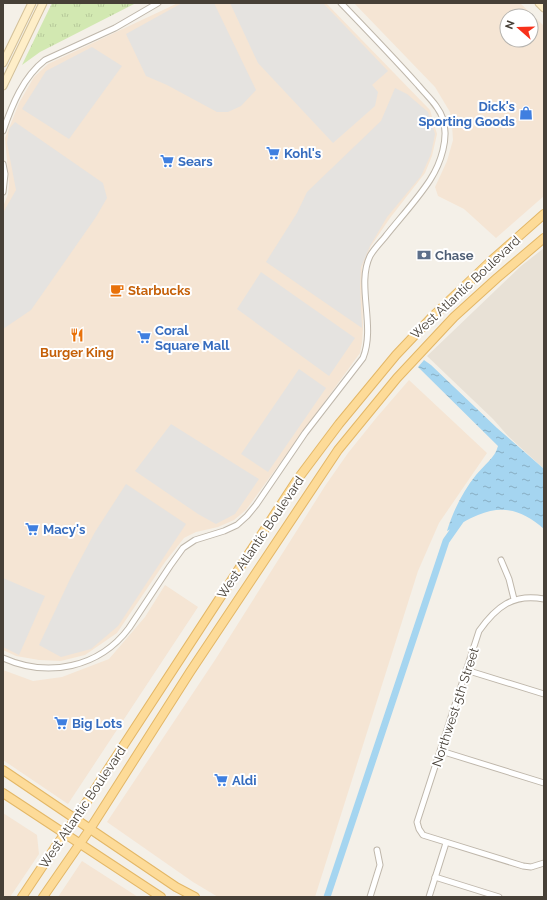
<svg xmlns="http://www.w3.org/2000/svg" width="547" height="900" font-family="Raleway,sans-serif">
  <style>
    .residential { fill: #e8e1d6 }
    .commercial { fill: #f5e5d4; fill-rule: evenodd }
    .grass { fill: url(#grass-tufts) }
    .parking { fill: #e5e3e0 }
    .water { fill: url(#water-ripples) }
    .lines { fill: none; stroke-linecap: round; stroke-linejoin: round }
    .canal { stroke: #a5d5f0; stroke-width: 7 }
    .street-casing { stroke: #bfb7ab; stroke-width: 7 }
    .secondary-casing { stroke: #d3c199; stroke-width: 9 }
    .primary-casing { stroke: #e3b767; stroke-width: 10 }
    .street { stroke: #fff; stroke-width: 5 }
    .secondary { stroke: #feeec8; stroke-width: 7 }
    .primary { stroke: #fddb98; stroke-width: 8 }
    .labels { text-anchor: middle; stroke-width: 4; stroke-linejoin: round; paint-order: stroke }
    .shop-label { font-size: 13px; font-weight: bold; fill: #366cbe; stroke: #fff; text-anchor: start }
    .service-label { font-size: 13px; font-weight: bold; fill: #4e5e75; stroke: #fff; text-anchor: start }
    .street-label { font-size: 13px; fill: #474037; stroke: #fff }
    .food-label { font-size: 13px; font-weight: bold; fill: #c56008; stroke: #fff; text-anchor: start }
  </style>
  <defs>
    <pattern id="grass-tufts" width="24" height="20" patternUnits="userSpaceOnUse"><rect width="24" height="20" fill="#d2e8b1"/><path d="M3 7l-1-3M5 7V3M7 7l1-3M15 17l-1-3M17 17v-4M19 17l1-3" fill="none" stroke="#b6c899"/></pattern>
    <pattern id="water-ripples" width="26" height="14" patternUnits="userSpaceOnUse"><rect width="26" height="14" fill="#a5d5f0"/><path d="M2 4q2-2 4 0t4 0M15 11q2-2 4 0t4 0" fill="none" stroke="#88aec3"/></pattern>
  </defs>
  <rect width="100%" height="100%" fill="#f4f0e8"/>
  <!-- residential -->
  <polygon class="residential" points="544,248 544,469 508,436 493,419 427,356 521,266"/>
  <!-- commercial -->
  <g class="commercial">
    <polygon points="178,3 326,3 430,110 437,134 432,156 425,173 390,218 371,246 362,267 363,328 362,343 360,353 246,510 234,520 218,527 196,532 184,538 165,562 117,633 85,655 61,661 39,660 16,656 3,650 3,207 8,194 9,184 5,138 19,103 34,77 48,64"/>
    <path d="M354 3H520L544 26V196L496 238 464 209 438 196 435 187 447 161 453 140 452 125 450 112 435 87ZM507 16H531V40H507Z"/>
    <polygon points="409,380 487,453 439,523 418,571 315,897 218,897 193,882 107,822 215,660 325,486 348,453 377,417"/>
    <polygon points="165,585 198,607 68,804 3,760 3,670 33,681 62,677 109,659 145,617"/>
    <polygon points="3,813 37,835 39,854 10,897 3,897"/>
    <polygon points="82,861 138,897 58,897"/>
  </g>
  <!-- grass -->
  <polygon class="grass" points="52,3 136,3 40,52 22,65"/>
  <!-- parking -->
  <g class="parking">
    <polygon points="182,3 214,3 256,90 241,106 228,112 217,112 167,85 146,76 126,34"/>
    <polygon points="230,3 323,3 388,71 372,85 378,92 375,106 333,143 258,63"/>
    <polygon points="92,47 122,66 69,139 22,109 46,71"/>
    <polygon points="395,88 407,94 428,112 435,134 431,154 421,176 387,217 370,246 361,267 360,287 362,328 266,262 297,213 307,192 381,121"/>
    <polygon points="15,122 103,183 107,198 96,217 31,310 3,329 3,213 16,190 7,143 9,129"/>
    <polygon points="261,272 355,338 329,376 237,309"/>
    <polygon points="299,369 326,388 268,472 241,454"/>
    <polygon points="171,424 259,479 235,514 216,524 198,514 135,471"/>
    <polygon points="126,484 186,524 118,626 91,649 61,657 39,645 71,577 95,532"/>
    <polygon points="3,578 45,596 19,655 3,647"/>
  </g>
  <!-- water -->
  <path class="water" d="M424 360 431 365 497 428 544 469V529C524 511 504 504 478 515 467 519 458 526 447 531 453 511 463 491 476 475 484 465 495 458 498 446L418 367Z"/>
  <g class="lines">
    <!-- canal -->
    <polyline class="canal" points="327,897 446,541 460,521"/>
    <!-- street casing -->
    <g class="street-casing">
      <g id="street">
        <path d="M3 131C12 105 23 77 45 60L115 28 158 3"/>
        <polyline points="3,164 5,174 3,192"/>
        <polyline points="501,560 509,579 514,599"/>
        <path d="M544 599C513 593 496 607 479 631L417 822 419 829 423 835 523 866 531 867 544 863"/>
        <path d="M3 658C48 678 99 668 129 628L170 566 183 548 195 540 224 531 237 525 247 516 256 505 305 433 363 358C376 326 356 285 370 256 374 249 380 243 385 237 400 218 417 200 430 180 441 163 449 138 443 119 439 106 427 96 418 85 393 57 367 30 341 3"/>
        <polyline points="466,670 544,694"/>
        <polyline points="441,751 544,783"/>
        <polyline points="435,877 499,897"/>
        <polyline points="370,897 380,865 377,850"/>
        <polyline points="429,897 446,843"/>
      </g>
    </g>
    <!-- secondary casing -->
    <g class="secondary-casing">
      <g id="secondary">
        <polyline points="539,3 544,8"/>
        <polyline points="3,63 32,3"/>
        <polyline points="3,86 43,3"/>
      </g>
    </g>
    <!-- primary casing -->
    <g class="primary-casing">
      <g id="primary">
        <polyline points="3,770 176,887 195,897"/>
        <polyline points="3,793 161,897"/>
        <polyline points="22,897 56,846 82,809 297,480 339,424 396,355 432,317 492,260 544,214"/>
        <polyline points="43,897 90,829 190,672 338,450 397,378 454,317 497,278 544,238"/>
      </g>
    </g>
    <!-- street -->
    <use href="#street" class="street"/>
    <!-- secondary -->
    <use href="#secondary" class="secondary"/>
    <!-- primary -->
    <use href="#primary" class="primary"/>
  </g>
  <!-- icons -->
  <defs>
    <g id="shop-bare" transform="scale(1.08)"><path d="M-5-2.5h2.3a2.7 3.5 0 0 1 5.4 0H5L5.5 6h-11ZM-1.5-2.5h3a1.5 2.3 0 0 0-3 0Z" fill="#3f7fe0" stroke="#fff" stroke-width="2.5" paint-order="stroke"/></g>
    <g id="supermarket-bare" transform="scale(1.08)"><path d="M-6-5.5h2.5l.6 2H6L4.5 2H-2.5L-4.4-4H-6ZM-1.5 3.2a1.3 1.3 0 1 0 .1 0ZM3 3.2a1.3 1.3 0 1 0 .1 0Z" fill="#3f7fe0" stroke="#fff" stroke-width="2.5" paint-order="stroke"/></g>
    <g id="bank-bare" transform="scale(1.08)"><path d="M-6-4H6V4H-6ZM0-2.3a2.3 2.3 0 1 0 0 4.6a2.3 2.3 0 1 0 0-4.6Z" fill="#5c6f8a" stroke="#fff" stroke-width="2.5" paint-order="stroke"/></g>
    <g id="cafe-bare" transform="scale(1.08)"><path d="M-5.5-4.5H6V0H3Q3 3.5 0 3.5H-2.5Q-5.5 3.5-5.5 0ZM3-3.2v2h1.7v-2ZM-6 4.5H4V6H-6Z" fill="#e8710a" stroke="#fff" stroke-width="2.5" paint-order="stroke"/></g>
    <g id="restaurant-bare" transform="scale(1.08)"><path d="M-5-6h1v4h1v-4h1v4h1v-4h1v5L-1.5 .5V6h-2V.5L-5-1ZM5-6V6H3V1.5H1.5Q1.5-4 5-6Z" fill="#e8710a" stroke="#fff" stroke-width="2.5" paint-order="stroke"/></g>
  </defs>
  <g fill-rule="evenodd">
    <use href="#shop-bare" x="526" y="113"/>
    <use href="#supermarket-bare" x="273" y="153"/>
    <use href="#supermarket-bare" x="167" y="161"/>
    <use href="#bank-bare" x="424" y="255"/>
    <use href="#cafe-bare" x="117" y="290"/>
    <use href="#restaurant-bare" x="77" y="335"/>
    <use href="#supermarket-bare" x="144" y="337"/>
    <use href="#supermarket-bare" x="32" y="529"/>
    <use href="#supermarket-bare" x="61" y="723"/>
    <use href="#supermarket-bare" x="221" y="780"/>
  </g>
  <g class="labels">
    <!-- shop labels -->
    <g class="shop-label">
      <text x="515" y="111" text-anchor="end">Dick's<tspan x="515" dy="15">Sporting Goods</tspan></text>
      <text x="284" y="158">Kohl's</text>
      <text x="178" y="166">Sears</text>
      <text x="155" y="335">Coral<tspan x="155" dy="15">Square Mall</tspan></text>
      <text x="43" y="534">Macy's</text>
      <text x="72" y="728">Big Lots</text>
      <text x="232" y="785">Aldi</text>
    </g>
    <!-- service labels -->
    <g class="service-label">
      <text x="435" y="260">Chase</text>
    </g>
    <!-- street labels -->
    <g class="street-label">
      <text transform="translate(465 287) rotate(-43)" y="5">West Atlantic Boulevard</text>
      <text transform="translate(260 537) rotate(-56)" y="5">West Atlantic Boulevard</text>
      <text transform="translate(455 707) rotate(-72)" y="5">Northwest 5th Street</text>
      <text transform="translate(82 807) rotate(-56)" y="5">West Atlantic Boulevard</text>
    </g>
    <!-- food labels -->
    <g class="food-label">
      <text x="128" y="295">Starbucks</text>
      <text x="77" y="357" text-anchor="middle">Burger King</text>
    </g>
  </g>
  <!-- border -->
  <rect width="547" height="900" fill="none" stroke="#474037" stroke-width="8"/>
  <!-- north arrow -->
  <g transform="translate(519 28) rotate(290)"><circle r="19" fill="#ffffff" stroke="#b5b3af"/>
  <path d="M0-3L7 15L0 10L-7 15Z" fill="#f8311b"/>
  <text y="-6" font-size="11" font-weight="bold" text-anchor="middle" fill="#474037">N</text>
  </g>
</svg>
